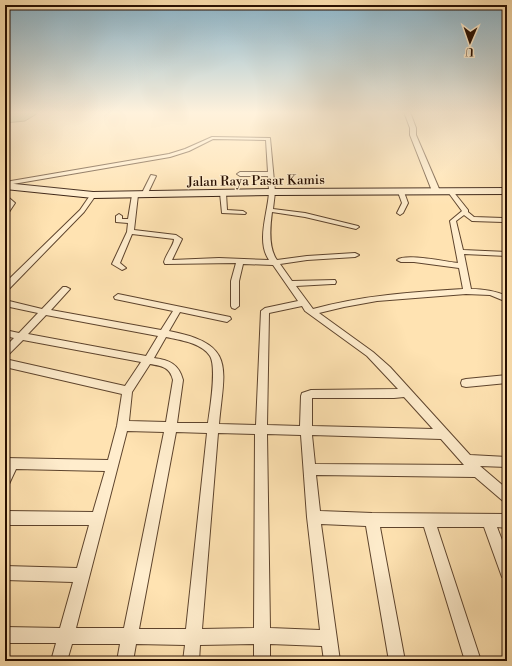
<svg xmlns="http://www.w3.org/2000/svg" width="512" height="666" font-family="'Libre Bodoni',serif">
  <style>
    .green { fill: #bcc48f; stroke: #726a48 }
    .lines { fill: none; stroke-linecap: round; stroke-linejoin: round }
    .minor-casing { stroke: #5e442d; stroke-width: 2 }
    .tertiary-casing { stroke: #5e442d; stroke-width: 2 }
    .secondary-casing { stroke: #280f01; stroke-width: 2 }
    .minor { fill: #ffedcd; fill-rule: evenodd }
    .tertiary { fill: #ffedcd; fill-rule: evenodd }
    .secondary { fill: #ffedcd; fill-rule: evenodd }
    .labels { text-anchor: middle; stroke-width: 3; stroke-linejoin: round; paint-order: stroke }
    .far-street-label { font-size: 13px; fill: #280f01; stroke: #ffedcd }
  </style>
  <rect width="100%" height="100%" fill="#ffe3b2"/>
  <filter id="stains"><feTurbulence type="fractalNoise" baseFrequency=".005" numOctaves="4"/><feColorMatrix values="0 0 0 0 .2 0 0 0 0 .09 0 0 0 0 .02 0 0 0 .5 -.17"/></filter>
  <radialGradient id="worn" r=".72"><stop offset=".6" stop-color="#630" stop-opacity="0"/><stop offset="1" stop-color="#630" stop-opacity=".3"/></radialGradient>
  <!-- green -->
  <polygon class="green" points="5,112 40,112 25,121 5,123"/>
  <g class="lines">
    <!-- minor casing -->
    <g class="minor-casing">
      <g id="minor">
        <path d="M212 137 270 138 275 192 273 209 305 213 358 226 359 227 356 229 305 217 272 212C270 227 268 248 277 260L307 256 355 253 359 255 355 257 307 260 280 264 292 281 335 280 336 282 335 284H332L296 286 313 309C363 295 413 292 463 289L459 268 414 262H401L397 260C406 253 446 262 458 263L450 221 462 211 448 192V190H452L468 210V212L474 217 503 218 506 220 503 222 472 221 464 215 456 221 463 250 507 252V256L464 254 471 289C484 289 495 291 507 296V302L490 295 466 294 377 301 344 307 319 313 373 352 390 367 470 455 507 457V467L480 466 507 489V503L503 501 475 477 316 475 320 511 372 513 507 514V528L497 527 507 553V579L502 577 484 527H437L481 661H465L424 527H380L405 661H389L366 526 321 524 340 661H324L322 646 270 644V661H254V644L200 645 199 661H183L185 645 136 644 133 661H117L120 644H72L67 661H51L56 643H5V627L60 628 73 582 5 580V566L77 568 89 525H5V511L93 512 105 471 16 469 9 484 5 486V458L108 460 117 426 122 394 5 367V359L125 386 141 362 23 340 8 355 5 356V347L14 338 5 336V330L19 333 38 313 5 306V300L42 309 63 287H66L70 289 51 310 161 330 173 311 115 299 114 297 118 294 230 317 231 319 227 322 180 312 169 331C237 344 224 368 219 424L256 425 261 311 265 308 298 301 273 265 243 264 239 281V306L235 309 232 308 231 306V281L236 263 165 264 164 262C166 254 174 245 174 239L132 234 120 263 126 268 122 270 112 264 127 232 128 223 116 222V216L119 214 122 216V219H128L132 195 135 193 138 195 134 230 176 235 182 239 172 260 219 258 269 260C256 241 268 213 269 192 269 186 268 181 268 176H240L237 174 240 172H268L266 140 213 139 189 151 170 157 13 184 6 188 5 184 11 181 169 154 185 149ZM302 306 305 311 367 356 398 389 311 390 302 393 301 396 300 426 267 425 269 313ZM46 315 158 336 146 356 28 334ZM166 337C180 340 202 343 210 356 217 367 210 409 208 423H177L183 380C179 364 169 360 154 358ZM150 364C162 366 170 367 173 380L166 422 129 421 132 392ZM404 397 433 429 312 426V398H394ZM127 431 164 432 124 628H76ZM176 432 207 433 186 629H139ZM218 433 255 434 254 628 202 629ZM267 434 301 435 307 517 320 630 270 628ZM312 435 441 439 464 465 315 464Z"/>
        <polygon points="151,175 156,176 147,195 142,196 141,195"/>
        <polygon points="401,190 404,192 408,203 403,213 400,215 397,213 402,203 398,192"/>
        <polygon points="223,191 226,193 227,210 243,211 246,213 245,214 222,213 220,193"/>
        <polygon points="91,194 96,195 84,212 8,290 5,290 5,283 80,210"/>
        <polygon points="8,197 15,203 7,215 5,216 5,209 9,203 5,199"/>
        <polygon points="507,375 507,383 466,387 462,386 461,383 462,380 466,379"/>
      </g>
    </g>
    <!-- tertiary casing -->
    <g class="tertiary-casing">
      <polygon id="tertiary" points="404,112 410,112 416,128 416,135 440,191 439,193 436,193 432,191 410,135 410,128"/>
    </g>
    <!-- secondary casing -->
    <g class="secondary-casing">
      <polygon id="secondary" points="5,183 93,192 272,189 507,188 507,194 272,195 93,198 5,189"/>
    </g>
    <!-- minor -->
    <use href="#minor" class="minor"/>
    <!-- tertiary -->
    <use href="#tertiary" class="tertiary"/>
    <!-- secondary -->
    <use href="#secondary" class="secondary"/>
  </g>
  <!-- sky -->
  <linearGradient id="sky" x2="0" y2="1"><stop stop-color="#8bb8d0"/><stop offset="0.55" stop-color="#fff2dc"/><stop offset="1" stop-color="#fff2dc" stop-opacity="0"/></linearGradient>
  <rect width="512" height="205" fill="url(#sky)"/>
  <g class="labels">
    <!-- far-street labels -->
    <g class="far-street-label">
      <text transform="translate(256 180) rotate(-1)" y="5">Jalan Raya Pasar Kamis</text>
    </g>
  </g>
  <!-- margin -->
  <rect width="512" height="666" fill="none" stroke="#ffe3b2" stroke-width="20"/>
  <rect x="6" y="6" width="500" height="654" fill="none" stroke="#280f01" stroke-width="2"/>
  <rect x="10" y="10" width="492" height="646" fill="none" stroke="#280f01"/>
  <!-- north arrow -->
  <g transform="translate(470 42) rotate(182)" stroke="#ffedcd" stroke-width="3" paint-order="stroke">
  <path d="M0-3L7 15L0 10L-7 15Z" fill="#280f01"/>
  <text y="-6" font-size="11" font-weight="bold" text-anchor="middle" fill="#280f01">U</text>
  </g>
  <rect width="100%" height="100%" filter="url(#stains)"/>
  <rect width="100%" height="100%" fill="url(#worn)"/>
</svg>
